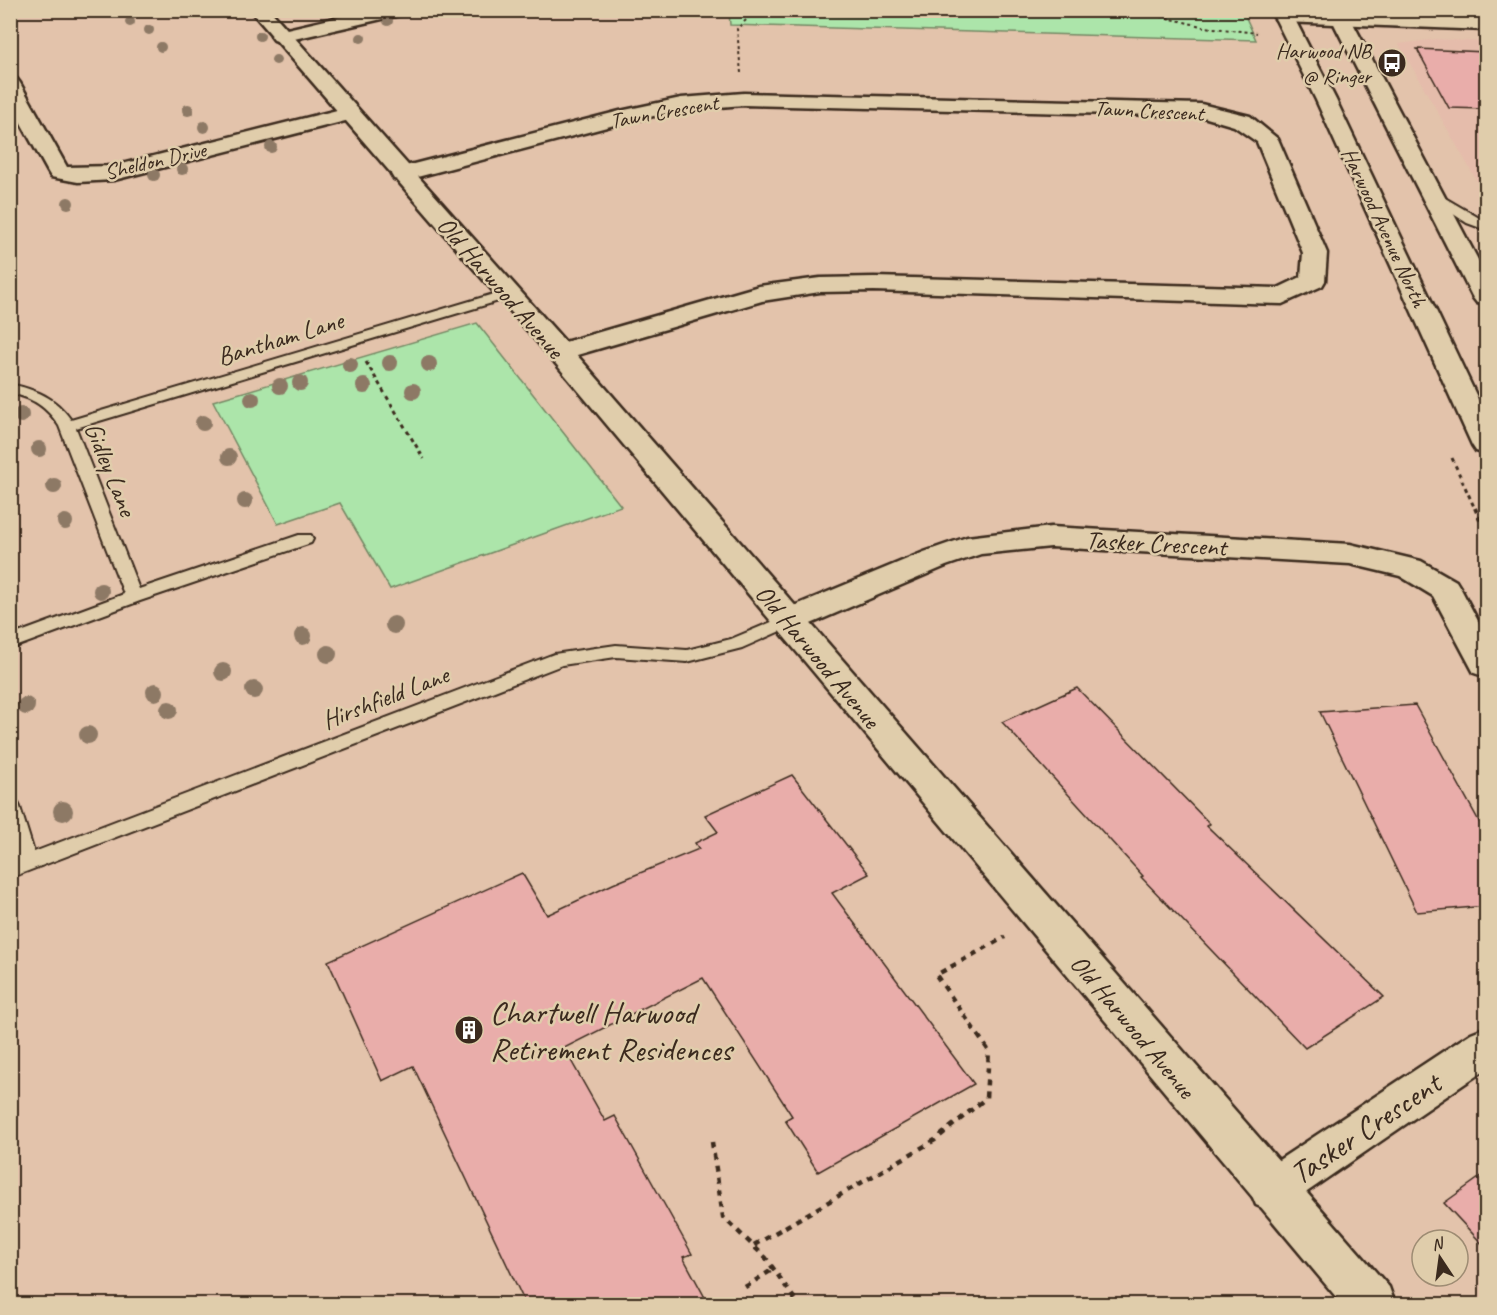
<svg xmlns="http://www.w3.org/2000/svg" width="1497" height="1315" font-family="Caveat,sans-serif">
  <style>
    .built { fill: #e5bcab }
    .green { fill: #ace5aa; stroke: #748864; stroke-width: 1.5 }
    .building { fill: #e9adaa; stroke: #3b2a1e; stroke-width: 1.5 }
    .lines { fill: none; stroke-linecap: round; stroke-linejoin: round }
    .service-casing { stroke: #3b2a1e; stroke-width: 4 }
    .minor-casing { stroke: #3b2a1e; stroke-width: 5 }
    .tertiary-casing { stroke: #3b2a1e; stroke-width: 5 }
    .secondary-casing { stroke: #3b2a1e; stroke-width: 5 }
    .path-far3 { stroke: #3b2a1e; stroke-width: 2; stroke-dasharray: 3 3; stroke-linecap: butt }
    .path-far2 { stroke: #3b2a1e; stroke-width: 3; stroke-dasharray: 4 4; stroke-linecap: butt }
    .path-far1 { stroke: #3b2a1e; stroke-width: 4; stroke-dasharray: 4.5 4.5; stroke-linecap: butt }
    .path { stroke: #3b2a1e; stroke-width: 4.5; stroke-dasharray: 6 6; stroke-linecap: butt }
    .service { fill: #e0cdab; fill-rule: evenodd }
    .minor { fill: #e0cdab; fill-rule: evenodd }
    .tertiary { fill: #e0cdab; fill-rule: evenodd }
    .secondary { fill: #e0cdab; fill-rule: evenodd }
    .tree { fill: #8d7965 }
    .labels { text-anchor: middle; stroke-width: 5; stroke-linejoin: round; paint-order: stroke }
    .far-poi-label { font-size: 22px; fill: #3b2a1e; stroke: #e0cdab; text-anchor: end }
    .far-street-label { font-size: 22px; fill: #3b2a1e; stroke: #e0cdab }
    .street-label { font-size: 26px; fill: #3b2a1e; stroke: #e0cdab }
    .near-poi-label { font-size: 32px; fill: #3b2a1e; stroke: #e0cdab; text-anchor: start }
    .near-street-label { font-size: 32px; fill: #3b2a1e; stroke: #e0cdab }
  </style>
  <rect width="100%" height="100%" fill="#e3c3ab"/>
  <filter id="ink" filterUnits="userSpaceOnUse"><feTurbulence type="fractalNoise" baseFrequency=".0167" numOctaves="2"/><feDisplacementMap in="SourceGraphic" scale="12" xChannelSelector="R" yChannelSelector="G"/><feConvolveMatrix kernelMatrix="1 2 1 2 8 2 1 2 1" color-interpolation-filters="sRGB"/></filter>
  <g filter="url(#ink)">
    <!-- built -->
    <polygon class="built" points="1436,39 1486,42 1486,197 1399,44"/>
    <!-- green -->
    <g class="green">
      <polygon points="729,11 1243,11 1256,40 730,25"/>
      <polygon points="477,323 621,506 390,589 340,503 278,524 213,401"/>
    </g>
    <!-- building -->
    <g class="building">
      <polygon points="1417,49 1486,52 1486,109 1449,108"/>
      <polygon points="1077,688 1210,824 1207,826 1384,997 1305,1048 1141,877 1143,876 1002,722"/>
      <polygon points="1415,705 1486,834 1486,906 1417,912 1320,712"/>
      <polygon points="792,775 869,874 832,893 974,1084 818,1172 785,1120 792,1116 703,978 564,1048 605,1121 615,1116 692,1254 683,1257 709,1305 526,1305 413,1066 382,1081 328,961 522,873 547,915 613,884 699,849 695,843 718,832 705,815"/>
      <polygon points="1486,1173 1486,1248 1444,1203"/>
    </g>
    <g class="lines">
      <!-- service casing -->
      <g class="service-casing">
        <g id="service">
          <polygon points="1433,191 1486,222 1486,230 1467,223 1429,198 1427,195 1429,192"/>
          <path d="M507 290 514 294 512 297 76 428 139 589 299 535H311L313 539 311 543 140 601 10 649V636L124 594 59 426C47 407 33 398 10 393V384C37 390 55 397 71 420Z"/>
          <polygon points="788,615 794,617 797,621 794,625 742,648 687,662 616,657 562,665 10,878 10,861 16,859 10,841 10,799 17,801 20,807 34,852 554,654 616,645 687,650 731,639"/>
        </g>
      </g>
      <!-- minor casing -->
      <g class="minor-casing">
        <g id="minor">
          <polygon points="369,10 406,10 404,14 281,42 274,40 271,36 274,32"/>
          <polygon points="10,77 17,79 20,83 67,167 114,166 349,107 357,108 360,113 357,118 114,180 78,182 51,177 48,172 10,103"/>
          <polygon points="744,93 1201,104 1250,116 1278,139 1327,253 1325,281 1322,286 1282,304 874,291 820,292 762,301 560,360 551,358 547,352 551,346 759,286 820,278 874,277 1278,288 1301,277 1303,253 1257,142 1234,126 1200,116 744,105 681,110 622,123 402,181 394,179 391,174 394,169 620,111 681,98"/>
          <polygon points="1051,527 1350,544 1421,561 1456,581 1461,589 1486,636 1486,677 1474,673 1433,596 1400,576 1350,564 1051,547 981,554 946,566 799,629 788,632 777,629 772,621 777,613 924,552 967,537"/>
          <polygon points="1486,1027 1486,1069 1288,1205 1272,1212 1256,1205 1250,1190 1256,1175 1471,1033"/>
        </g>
      </g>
      <!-- tertiary casing -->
      <g class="tertiary-casing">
        <g id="tertiary">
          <polygon points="250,10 270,10 569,346 1389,1287 1395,1304 1342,1304 551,358"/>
          <polygon points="1289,10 1486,18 1486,30 1283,22 1276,20 1273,16 1276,12"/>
        </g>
      </g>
      <!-- secondary casing -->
      <g class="secondary-casing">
        <g id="secondary">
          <polygon points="1271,10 1290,10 1336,100 1486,416 1486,454 1476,451 1472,445 1316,100"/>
          <polygon points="1327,10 1346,10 1486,275 1486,305 1477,303 1473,298"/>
        </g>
      </g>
      <!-- path-far3 -->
      <g class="path-far3">
        <polyline points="867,10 938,15 1009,10"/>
        <polyline points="1152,10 1155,15 1205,27 1257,33"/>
        <polyline points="741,73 737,29 752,14 773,10"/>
      </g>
      <!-- path-far2 -->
      <g class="path-far2">
        <polyline points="366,362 424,459"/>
        <polyline points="1452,458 1475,509"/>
      </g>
      <!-- path-far1 -->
      <polyline class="path-far1" points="1475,508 1486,533"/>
      <!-- path -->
      <g class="path">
        <polyline points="712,1142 723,1217 766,1258 798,1304"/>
        <polyline points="754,1245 935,1140 986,1098 989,1051 936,975 1005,937"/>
        <polyline points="745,1287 772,1270"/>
      </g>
      <!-- service -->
      <use href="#service" class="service"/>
      <!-- minor -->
      <use href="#minor" class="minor"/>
      <!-- tertiary -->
      <use href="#tertiary" class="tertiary"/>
      <!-- secondary -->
      <use href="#secondary" class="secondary"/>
    </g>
    <!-- trees -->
    <g class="tree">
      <circle cx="388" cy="21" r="5"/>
      <circle cx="130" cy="22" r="5"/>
      <circle cx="149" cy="30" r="5"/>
      <circle cx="260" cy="36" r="5"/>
      <circle cx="361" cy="38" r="5"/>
      <circle cx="161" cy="47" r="5"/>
      <circle cx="276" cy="60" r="5"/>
      <circle cx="188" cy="110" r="6"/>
      <circle cx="204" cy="127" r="6"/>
      <circle cx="271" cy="147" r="6"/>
      <circle cx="182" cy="169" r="6"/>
      <circle cx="154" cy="175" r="6"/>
      <circle cx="68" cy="203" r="6"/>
      <circle cx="390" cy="363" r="8"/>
      <circle cx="429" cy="364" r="8"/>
      <circle cx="350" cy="365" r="8"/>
      <circle cx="300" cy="383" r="8"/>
      <circle cx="280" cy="386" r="8"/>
      <circle cx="364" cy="386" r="8"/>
      <circle cx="413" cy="391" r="8"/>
      <circle cx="252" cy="399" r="8"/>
      <circle cx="21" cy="415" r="8"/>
      <circle cx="203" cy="423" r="8"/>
      <circle cx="39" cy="449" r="8"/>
      <circle cx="229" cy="457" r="8"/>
      <circle cx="54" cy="486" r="8"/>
      <circle cx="245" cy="501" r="8"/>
      <circle cx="65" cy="522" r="8"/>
      <circle cx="101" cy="591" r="8"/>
      <circle cx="394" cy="625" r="9"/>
      <circle cx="303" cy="636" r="9"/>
      <circle cx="328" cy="654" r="9"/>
      <circle cx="223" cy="672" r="9"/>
      <circle cx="254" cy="690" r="9"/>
      <circle cx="155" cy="692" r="9"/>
      <circle cx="26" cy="706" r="9"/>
      <circle cx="169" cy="710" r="9"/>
      <circle cx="88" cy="735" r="9"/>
      <circle cx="63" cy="811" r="10"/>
    </g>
  </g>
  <!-- icons -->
  <defs>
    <g id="bus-disc" transform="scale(1.5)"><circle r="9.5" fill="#3b2a1e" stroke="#e0cdab"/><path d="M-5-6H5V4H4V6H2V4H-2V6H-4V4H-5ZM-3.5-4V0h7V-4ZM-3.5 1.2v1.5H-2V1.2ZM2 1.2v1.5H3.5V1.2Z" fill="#fff"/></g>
    <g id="building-disc" transform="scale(1.5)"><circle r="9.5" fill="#3b2a1e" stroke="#e0cdab"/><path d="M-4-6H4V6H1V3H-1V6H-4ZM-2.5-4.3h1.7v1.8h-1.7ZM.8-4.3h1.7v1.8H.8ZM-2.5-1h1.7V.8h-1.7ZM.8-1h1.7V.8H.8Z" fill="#fff"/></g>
  </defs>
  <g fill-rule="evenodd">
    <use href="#bus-disc" x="1392" y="63"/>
    <use href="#building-disc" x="469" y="1030"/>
  </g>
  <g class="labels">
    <!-- far-poi labels -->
    <g class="far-poi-label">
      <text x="1371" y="58">Harwood NB<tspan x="1371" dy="25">@ Ringer</tspan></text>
    </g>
    <!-- far-street labels -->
    <g class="far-street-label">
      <text transform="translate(1149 110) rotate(3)" y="8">Tawn Crescent</text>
      <text transform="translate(664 111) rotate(-10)" y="8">Tawn Crescent</text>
      <text transform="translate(155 160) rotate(-13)" y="8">Sheldon Drive</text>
      <text transform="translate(1385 227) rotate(65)" y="8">Harwood Avenue North</text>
    </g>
    <!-- street labels -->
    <g class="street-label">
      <text transform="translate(501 287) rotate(49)" y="9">Old Harwood Avenue</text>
      <text transform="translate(280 338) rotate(-17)" y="9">Bantham Lane</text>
      <text transform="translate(111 469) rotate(68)" y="9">Gidley Lane</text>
      <text transform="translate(1156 543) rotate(3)" y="9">Tasker Crescent</text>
      <text transform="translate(818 656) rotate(50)" y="9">Old Harwood Avenue</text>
      <text transform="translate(385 697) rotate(-21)" y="9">Hirshfield Lane</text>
      <text transform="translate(1133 1026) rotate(50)" y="9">Old Harwood Avenue</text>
    </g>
    <!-- near-poi labels -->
    <g class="near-poi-label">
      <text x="490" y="1023">Chartwell Harwood<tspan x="490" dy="37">Retirement Residences</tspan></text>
    </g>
    <!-- near-street labels -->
    <g class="near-street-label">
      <text transform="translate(1365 1128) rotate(-34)" y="11">Tasker Crescent</text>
    </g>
  </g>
  <!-- margin -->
  <rect width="1497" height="1315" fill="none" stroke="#e0cdab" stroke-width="36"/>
  <rect x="18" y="18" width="1461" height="1279" fill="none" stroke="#3b2a1e" stroke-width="2" filter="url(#ink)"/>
  <!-- north arrow -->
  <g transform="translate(1440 1258) rotate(347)"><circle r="28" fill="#e0cdab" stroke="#9e8c73" stroke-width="1.5"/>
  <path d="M0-4.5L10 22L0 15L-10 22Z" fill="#3b2a1e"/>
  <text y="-9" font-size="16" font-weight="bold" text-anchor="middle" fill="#3b2a1e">N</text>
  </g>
</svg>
